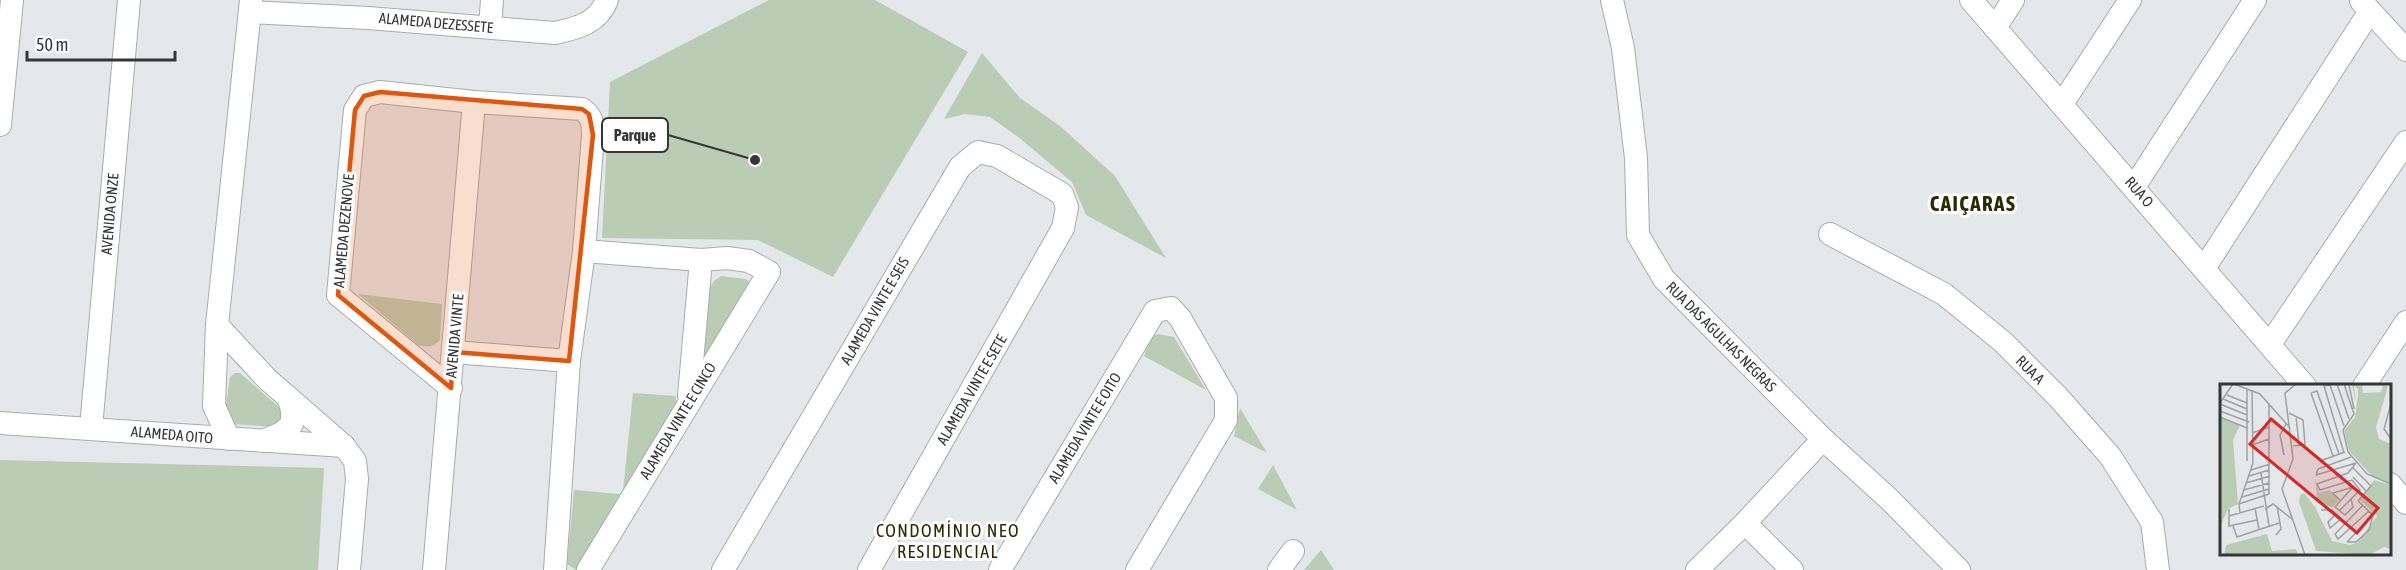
<svg xmlns="http://www.w3.org/2000/svg" width="2406" height="570" font-family="'Asap Condensed',sans-serif">
  <style>
    .green { fill: #baccb4 }
    .lines { fill: none; stroke-linecap: round; stroke-linejoin: round }
    .minor-casing { stroke: #a8abae; stroke-width: 24 }
    .minor { stroke: #fff; stroke-width: 22 }
    .marked { fill: #df570e; fill-opacity: 0.2; stroke: #df570e; stroke-width: 4.5; stroke-linejoin: round }
    .labels { text-anchor: middle; stroke-width: 6; stroke-linejoin: round; paint-order: stroke }
    .street-label { font-size: 15px; fill: #353637; stroke: #fff }
    .quarter-label { font-size: 18px; letter-spacing: 1.5px; fill: #2b2b01; stroke: #fff }
    .district-label { font-size: 21px; font-weight: bold; letter-spacing: 1.5px; fill: #2b2b01; stroke: #fff }
    .inset-road { fill: none; stroke: #9fa1a2; stroke-width: 1.5 }
    .view { fill: #d62828; fill-opacity: 0.15; stroke: #d62828; stroke-width: 3 }
    .inset-edge { fill: none; stroke: #353637; stroke-width: 3 }
    .leader { fill: none; stroke: #353637; stroke-width: 2 }
    .callout-dot { fill: #353637; stroke: #fff; stroke-width: 2 }
    .callout { fill: #fff; stroke: #353637; stroke-width: 2 }
    .callout-label { font-size: 16px; text-anchor: middle; font-weight: bold; fill: #353637 }
  </style>
  <rect width="100%" height="100%" fill="#e5e8ea"/>
  <!-- green -->
  <g class="green">
    <polygon points="769,0 875,0 968,52 833,277 758,240 602,238 610,82"/>
    <polygon points="982,53 1020,98 1060,126 1115,176 1166,258 1086,215 1072,182 1017,136 990,117 965,114 944,119"/>
    <polygon points="721,276 746,279 751,283 701,364 709,289 714,281"/>
    <path d="M358 294 442 304 440 340C432 348 427 347 418 345Z"/>
    <polygon points="1158,334 1174,337 1206,390 1144,356 1151,337"/>
    <polygon points="235,373 240,373 288,415 274,427 232,424 225,412 230,377"/>
    <polygon points="633,393 676,396 676,403 623,491"/>
    <polygon points="1240,408 1267,453 1234,436"/>
    <polygon points="0,460 324,468 318,570 0,570"/>
    <polygon points="1273,465 1297,510 1258,489"/>
    <polygon points="574,490 620,494 581,565 576,570 567,564"/>
    <polygon points="1321,550 1334,570 1304,570"/>
  </g>
  <g class="lines">
    <!-- minor casing -->
    <g class="minor-casing">
      <g id="minor">
        <polyline points="1612,0 1623,48 1636,158 1638,235 1664,279 1823,439 1889,499 1959,570"/>
        <polyline points="1971,0 2305,386"/>
        <polyline points="2361,1 2406,50"/>
        <path d="M250 12 368 18 555 33C578 28 598 23 607 0"/>
        <polyline points="490,27 492,0"/>
        <polyline points="1995,28 2013,0"/>
        <polyline points="2062,104 2130,0"/>
        <polyline points="0,125 12,0"/>
        <polyline points="2134,187 2255,0"/>
        <polyline points="1830,234 1944,294 2003,342 2058,397 2110,456 2152,522 2158,570"/>
        <polyline points="584,251 701,260 727,258 749,261 769,272 588,570"/>
        <polyline points="2205,267 2370,11"/>
        <polyline points="217,325 267,379 344,446 355,461 357,479 349,570"/>
        <polyline points="2270,344 2406,142"/>
        <polyline points="454,352 569,361"/>
        <polyline points="2364,386 2406,322"/>
        <path d="M451 388 338 295 355 110 364 96 380 92 474 102 582 109C592 116 593 123 593 135L584 251 569 361 555 570"/>
        <polyline points="689,396 701,260"/>
        <polyline points="0,423 344,446"/>
        <polyline points="91,428 129,0"/>
        <polyline points="229,439 214,406 217,325 251,0"/>
        <polyline points="263,441 282,433 292,424 292,410 288,397"/>
        <polyline points="2390,484 2406,503"/>
        <polyline points="1745,523 1792,570"/>
        <polyline points="434,570 474,102"/>
        <polyline points="723,570 960,167 978,152 997,156 1062,194 1067,207 1063,228 869,570"/>
        <polyline points="1000,570 1155,311 1171,308 1180,318 1226,398 1226,420 1137,570"/>
        <polyline points="1279,570 1293,551"/>
        <polyline points="1697,570 1745,523 1823,439"/>
      </g>
    </g>
    <!-- minor -->
    <use href="#minor" class="minor"/>
  </g>
  <!-- marked area -->
  <path class="marked" d="M380 92 582 109 589 114 593 135 569 361 454 352 451 388 338 295 355 110 364 96Z"/>
  <g class="labels">
    <!-- street labels -->
    <g class="street-label">
      <text transform="translate(436 23) rotate(5)" y="5">ALAMEDA DEZESSETE</text>
      <text transform="translate(2139 192) rotate(49)" y="5">RUA O</text>
      <text transform="translate(110 214) rotate(-85)" y="5">AVENIDA ONZE</text>
      <text transform="translate(344 231) rotate(-85)" y="5">ALAMEDA DEZENOVE</text>
      <text transform="translate(875 311) rotate(-60)" y="5">ALAMEDA VINTE E SEIS</text>
      <text transform="translate(455 336) rotate(-85)" y="5">AVENIDA VINTE</text>
      <text transform="translate(1721 337) rotate(45)" y="5">RUA DAS AGULHAS NEGRAS</text>
      <text transform="translate(2030 370) rotate(45)" y="5">RUA A</text>
      <text transform="translate(972 390) rotate(-60)" y="5">ALAMEDA VINTE E SETE</text>
      <text transform="translate(678 421) rotate(-59)" y="5">ALAMEDA VINTE E CINCO</text>
      <text transform="translate(1085 428) rotate(-59)" y="5">ALAMEDA VINTE E OITO</text>
      <text transform="translate(172 435) rotate(5)" y="5">ALAMEDA OITO</text>
    </g>
    <!-- quarter labels -->
    <g class="quarter-label">
      <text x="948" y="537">CONDOMÍNIO NEO<tspan x="948" dy="21">RESIDENCIAL</tspan></text>
    </g>
    <!-- district labels -->
    <g class="district-label">
      <text x="1973" y="211">CAIÇARAS</text>
    </g>
  </g>
  <!-- overview -->
  <g transform="translate(2220 384)">
    <rect width="171" height="171" fill="#e5e8ea"/>
    <path d="M132 1H142L143 9 161 8 163 1 168 2 156 43 159 55 171 60V99L152 92 129 67 124 47 135 33 138 11V5L134 2 136 19ZM0 33 20 41 13 56 18 120 8 125 0 143ZM95 94 99 109 110 106 119 116 113 123 98 119ZM154 96 171 101V165L164 163 149 171 96 167 79 118 80 111 84 109 95 123 112 157 130 161 142 157 137 159 157 132 140 116ZM47 150 52 167 76 165 78 171H4L6 161Z" fill="#baccb4"/>
    <path class="inset-road" d="M14 0 40 10 70 44M76 0 65 9 73 75 62 105 85 171M117 0 129 35M124 0 134 30M129 1 134 25M91 9 97 7 119 70M91 9 113 72M7 11 27 19M3 15 27 25M0 19 13 0M0 20 27 31M171 20 164 45 171 55M0 27 29 38M69 29 83 36 85 61 73 62M134 30 123 46 128 68 147 90 171 100M76 32 79 61M0 33 27 44M124 42 110 1 104 2 124 69M32 49 49 43M32 61 49 55M64 71 60 51 66 40M27 77V5M100 77 125 68M133 84 151 102 138 117M31 86 50 80M41 89 49 142M96 91 136 79M96 91 98 85 131 73M29 92 49 86M133 93 146 107M26 99 50 92M24 106 49 99M22 113 49 105M131 115 133 123 125 131 115 123 133 103M120 116 113 109 133 103M138 117 153 131M19 120 49 110V19M143 121 115 150 118 155 149 127M35 124 39 145M9 125V142L37 136M45 125 53 120 72 135M101 126H112L126 139M119 127 140 106 132 96 100 106 97 100 128 89 136 79M20 129 19 120 33 79 32 6M116 130 108 138 110 144 121 135M9 132 44 122M13 142 17 153 59 139M56 151 61 145 57 122M127 158H136L149 146 153 131M127 158 153 131"/>
    <path class="view" d="M51 35 158 124 137 149 30 60Z"/>
    <rect width="171" height="171" class="inset-edge"/>
  </g>
  <!-- callouts -->
  <path class="leader" d="M755 160L668 135"/>
  <circle class="callout-dot" cx="755" cy="160" r="6"/>
  <rect class="callout" x="602" y="118" width="66" height="34" rx="6"/>
  <g class="callout-label">
    <text x="635" y="141">Parque</text>
  </g>
  <!-- scale -->
  <path d="M27 51v9h148v-9" fill="none" stroke="#353637" stroke-width="3"/>
  <text x="36" y="51" font-size="18" fill="#353637" stroke="#ffffff" stroke-width="4.5" paint-order="stroke">50 m</text>
</svg>
